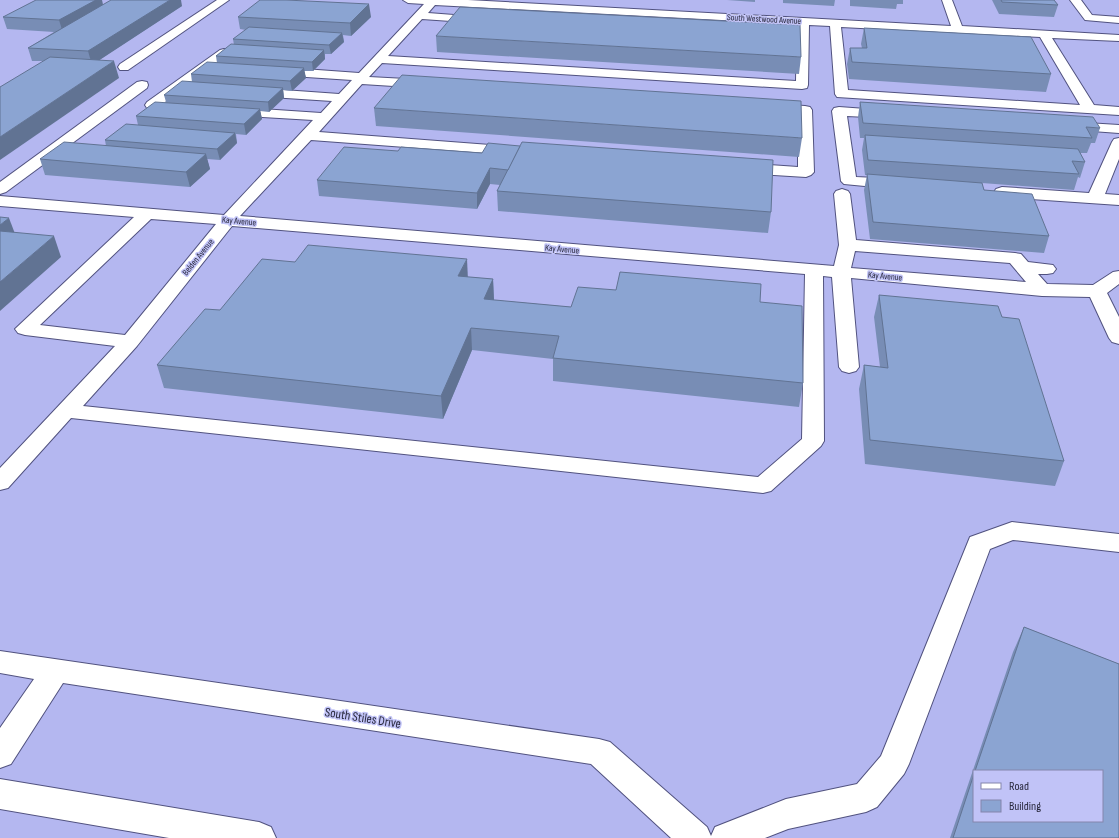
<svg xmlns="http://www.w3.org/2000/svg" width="1119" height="838" font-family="'Sofia Sans Condensed',sans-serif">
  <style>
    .built { fill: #b4b7f0; fill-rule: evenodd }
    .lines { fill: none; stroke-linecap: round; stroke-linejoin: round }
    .minor-casing { stroke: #51527f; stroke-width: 2 }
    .minor { fill: #fff; fill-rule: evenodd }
    .wall { fill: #788db5; fill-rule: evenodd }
    .shaded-wall { fill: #617393 }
    .building { fill: #8ba4d2; stroke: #617393 }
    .labels { text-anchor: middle; stroke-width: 3; stroke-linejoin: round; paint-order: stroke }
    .far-street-label { font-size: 9px; fill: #28283c; stroke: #c1c3f7 }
    .near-street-label { font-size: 13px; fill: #28283c; stroke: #c1c3f7 }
  </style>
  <rect width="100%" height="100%" fill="#c1c3f7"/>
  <!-- built -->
  <path class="built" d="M0 0H1119V838H0ZM974 771H1102V821H974Z"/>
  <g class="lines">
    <!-- minor casing -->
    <g class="minor-casing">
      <g id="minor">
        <polygon points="217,0 229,0 128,70 120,70 118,67 120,64"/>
        <path d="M403 0H468L951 26 942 0H952L962 26 1119 35V41L1052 38 1094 105 1119 107V115L837 97 835 94 830 26 809 25 808 85 807 88 802 89 382 63 369 77 425 80 430 81 431 84 430 87 425 88 362 84 319 132 515 147 520 148 522 151 520 154 515 155 311 140 240 216 834 266 839 245 834 194 836 191 842 189 848 191 850 194 856 240 1015 253 1021 254 1028 262 1053 265 1056 269 1053 273 1047 274H1038L1047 284 1093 285 1113 272 1119 271V284L1107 293 1119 317V344L1112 342 1109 338 1090 297 1042 296 851 278 859 367 856 371 849 373 842 371 839 367 832 277 823 276 824 441 821 446 771 491 763 493 71 418 8 488 0 490V468L115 346 25 335 18 333 15 329 134 217 0 206V196L224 215 313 120 231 115 226 114 224 111 226 108 231 107 321 113 332 101 255 96 250 95 248 92 250 89 255 88 339 94 352 80 276 75 272 74 270 71 272 68 276 67 359 73 424 4 408 3ZM435 5 797 24 796 81 388 56 422 19 480 23 486 20 480 17 428 13ZM841 27 1040 37 1080 105 848 90ZM151 219 216 224 125 335 40 325ZM232 226 805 274 802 439 758 477 83 406 137 346ZM855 251 1010 263 1026 282 851 268Z"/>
        <polygon points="1070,0 1081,0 1092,15 1119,17 1119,23 1085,20"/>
        <polygon points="224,49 228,50 230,53 228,56 165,102 182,104 184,107 182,110 177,111 147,108 145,105 147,102 220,50"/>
        <polygon points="142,81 147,82 148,85 147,88 6,192 0,194 0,182 137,82"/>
        <polygon points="771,104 805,106 810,107 812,110 814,172 811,175 806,177 743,173 738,171 735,168 738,165 743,163 798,167 798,114 766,111 764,108 766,105"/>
        <polygon points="839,107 893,111 895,114 893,117 888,118 847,116 856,177 896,179 902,181 904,184 902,187 896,189 844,184 841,181 832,111 834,108"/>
        <polygon points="1070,122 1119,125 1119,133 1065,129 1063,126 1065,123"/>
        <polygon points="1119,138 1119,159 1105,194 1119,195 1119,205 1002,197 996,195 994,192 996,189 1002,187 1089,193 1112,142 1114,139"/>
        <polygon points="1012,522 1119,534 1119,552 1013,540 990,549 909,764 904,774 877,807 866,812 788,829 765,838 671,838 591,764 63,683 11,764 0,768 0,728 34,679 0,673 0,651 599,739 610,742 707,827 711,836 715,827 786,799 857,784 881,756 970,537"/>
        <polygon points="0,779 259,822 271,827 276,838 169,838 0,809"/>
      </g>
    </g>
    <!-- minor -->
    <use href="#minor" class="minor"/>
  </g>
  <!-- wall -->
  <g class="wall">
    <polygon points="727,0 755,0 755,2"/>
    <polygon points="783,0 835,0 834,6 783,3"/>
    <polygon points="850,0 903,0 903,4 897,4 896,9 850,6"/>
    <polygon points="992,0 1054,0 1058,5 1054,17 999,14"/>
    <polygon points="103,5 182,6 99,60 119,78 43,61 32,61 28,48 54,32 7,29 3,17"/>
    <polygon points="238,17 371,17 351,36 343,35 344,42 331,54 325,54 325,59 313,71 304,71 306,78 292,91 283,90 284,98 269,112 260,111 262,119 246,135 236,134 237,143 220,160 207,159 210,169 190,187 45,175 40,159 106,146 105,140 138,125 136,116 166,102 164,95 192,82 191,74 217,63 216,56 234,45 233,39 246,30 240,29"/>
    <polygon points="864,28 1051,74 1046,92 849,79 847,64 850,48 862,48 861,44"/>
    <polygon points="436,36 801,57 799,74 437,52"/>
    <polygon points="860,102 1100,128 1095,143 1091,143 1087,153 1080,153 1085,162 1080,178 1078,177 1074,190 982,183 984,190 1049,236 1044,253 870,239 864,190 867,175 865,175 862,150 864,138 860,138 858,117"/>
    <polygon points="374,108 802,138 799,157 376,126"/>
    <polygon points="398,151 771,212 768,233 498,211 497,191 500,185 490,184 477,209 319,196 317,180"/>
    <polygon points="468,277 493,279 494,300 571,307 760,302 803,383 799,407 553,381 553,359 472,350 443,419 164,388 157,365 220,310"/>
    <polygon points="879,295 1002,317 1064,461 1055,486 865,464 859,389 864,365 880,367 874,317"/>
    <path d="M1024 627 1119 664V838H950L1013 652ZM974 771H1102V821H974Z"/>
  </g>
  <!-- shaded-wall -->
  <g class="shaded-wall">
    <polygon points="85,0 102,0 104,9 63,33 59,20"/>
    <polygon points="170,0 181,0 182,6 92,65 88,51"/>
    <polygon points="369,4 371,17 351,36 350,23"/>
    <polygon points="342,33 344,42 331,54 329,45"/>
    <polygon points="324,50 325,59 313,71 312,62"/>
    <polygon points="114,61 119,78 0,160 0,137"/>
    <polygon points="304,68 306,78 292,91 290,81"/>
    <polygon points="283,88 284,98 269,112 268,102"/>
    <polygon points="260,109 262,119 246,135 244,124"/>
    <polygon points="235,133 237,143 220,160 217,149"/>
    <polygon points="206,154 210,169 190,187 186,172"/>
    <polygon points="490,168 490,184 477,209 477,193"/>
    <polygon points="9,218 17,239 0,249 0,225"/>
    <polygon points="54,236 61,257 0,311 0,282"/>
    <polygon points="467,259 468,280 458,276"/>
    <polygon points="493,279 494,301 484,299"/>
    <polygon points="471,328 472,350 443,419 441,396"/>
  </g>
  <!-- building -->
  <g class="building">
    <polygon points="36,0 96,0 59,20 3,17"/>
    <polygon points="111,0 170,0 88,51 28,48"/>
    <polygon points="260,0 286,0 369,4 350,23 238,17"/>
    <polygon points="1001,0 1054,0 1058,5 1002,2"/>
    <polygon points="460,7 800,25 801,57 436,36"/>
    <polygon points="249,27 342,33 329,45 233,39"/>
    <polygon points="864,28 1031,37 1051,74 852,62 850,48 867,48"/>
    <polygon points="231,44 324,50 312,62 216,56"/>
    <polygon points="50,57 114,61 0,137 0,87"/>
    <polygon points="207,62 304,68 290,81 191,74"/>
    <polygon points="402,75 801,101 802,138 374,108"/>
    <polygon points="182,81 283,88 268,102 164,95"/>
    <polygon points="155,102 260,109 244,124 136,116"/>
    <polygon points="860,102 1093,117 1100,128 1086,127 1092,138 863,123"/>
    <polygon points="126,124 235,133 217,149 105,140"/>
    <polygon points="865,135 1078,149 1085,162 1072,161 1079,174 868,160"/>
    <polygon points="64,142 206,154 186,172 40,159"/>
    <polygon points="522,142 773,160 771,212 497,191"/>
    <polygon points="488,143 520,146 508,170 490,168 477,193 317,180 344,147 398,151 401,147 482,153"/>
    <polygon points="867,174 982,183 984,190 1032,194 1049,236 873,222"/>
    <polygon points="0,217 9,218 0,225"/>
    <polygon points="0,231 54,236 0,282"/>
    <polygon points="308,245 467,259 458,276 493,279 484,299 571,307 578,287 616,290 620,272 761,284 760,302 802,306 803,383 553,358 559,336 471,328 441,396 157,365 205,309 220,310 262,259 295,262"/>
    <polygon points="879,295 998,306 1002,317 1019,319 1064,461 870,440 864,365 888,368"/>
    <polygon points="1024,627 1119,664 1119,838 953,838 974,774 974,821 1102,821 1102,771 975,771"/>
  </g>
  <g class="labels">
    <!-- far-street labels -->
    <g class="far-street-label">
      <text transform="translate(764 19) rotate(3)" y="3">South Westwood Avenue</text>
      <text transform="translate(239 221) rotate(5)" y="3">Kay Avenue</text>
      <text transform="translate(562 249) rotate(5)" y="3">Kay Avenue</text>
      <text transform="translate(198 257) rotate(-51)" y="3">Belden Avenue</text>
      <text transform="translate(885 276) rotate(5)" y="3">Kay Avenue</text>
    </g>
    <!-- near-street labels -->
    <g class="near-street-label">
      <text transform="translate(363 717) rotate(9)" y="5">South Stiles Drive</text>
    </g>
  </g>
  <!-- legend -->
  <rect x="973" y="770" width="130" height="52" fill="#c1c3f7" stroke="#8485ac"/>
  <rect x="981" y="783" width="20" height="6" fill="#ffffff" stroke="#8485ac"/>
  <text x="1009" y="790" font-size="12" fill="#28283c">Road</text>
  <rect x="981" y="800" width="20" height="12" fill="#8ba4d2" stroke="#8485ac"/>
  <text x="1009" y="810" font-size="12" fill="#28283c">Building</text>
</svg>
